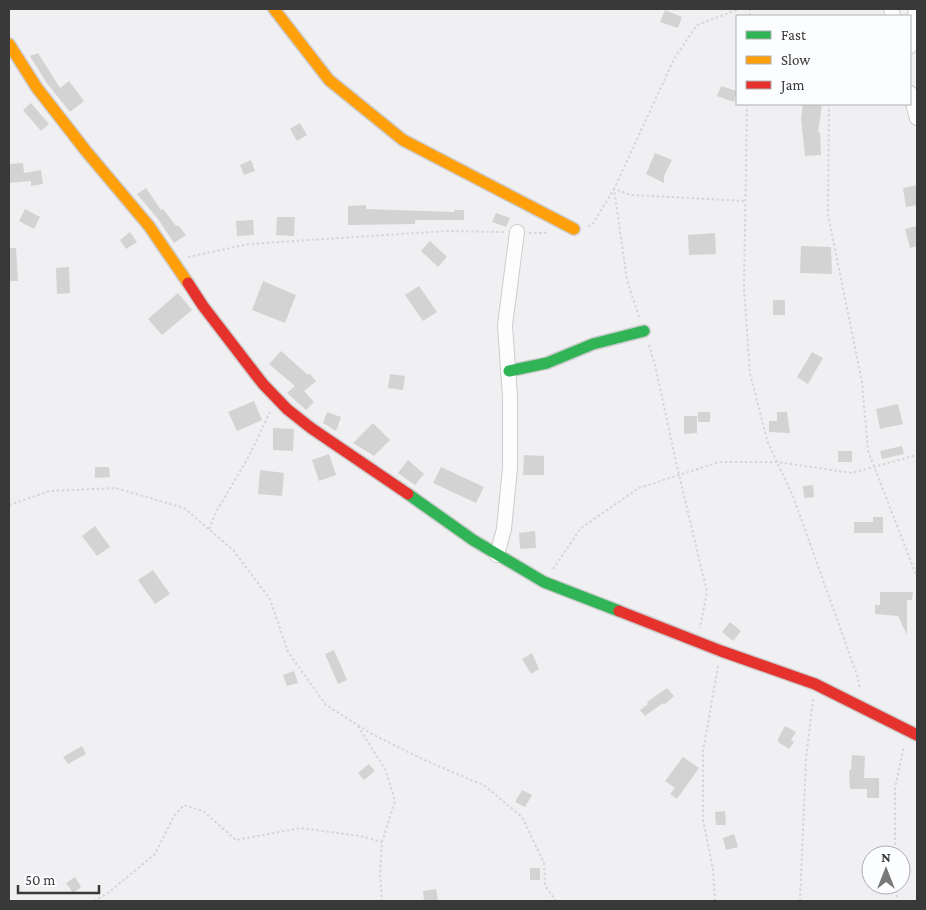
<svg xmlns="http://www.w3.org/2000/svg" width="926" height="910" font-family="'Crimson Pro',serif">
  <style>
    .building { fill: #d3d3d4 }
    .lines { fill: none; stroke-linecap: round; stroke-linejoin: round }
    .street-casing { stroke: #ccccce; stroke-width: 16 }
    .fast-casing { stroke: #ccccce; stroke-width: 14 }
    .slow-casing { stroke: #ccccce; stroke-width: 14 }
    .jam-casing { stroke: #ccccce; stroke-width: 14 }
    .path { stroke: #d6d6d8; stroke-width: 2; stroke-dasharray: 2.5 2.5; stroke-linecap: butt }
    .street { stroke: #fdfdfd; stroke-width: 14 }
    .fast { stroke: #30b455; stroke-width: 11 }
    .slow { stroke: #ff9f0a; stroke-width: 11 }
    .jam { stroke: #e5322d; stroke-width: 11 }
  </style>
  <rect width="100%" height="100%" fill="#f0f0f2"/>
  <!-- building -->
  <g class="building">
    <polygon points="665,10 682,17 678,28 660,22"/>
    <polygon points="38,53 60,88 69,81 84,101 70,112 46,82 30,56"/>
    <polygon points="721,86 737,91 734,102 717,96"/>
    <polygon points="31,103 49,124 41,131 23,110"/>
    <polygon points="803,104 822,104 818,133 820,132 821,155 805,156 801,119"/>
    <polygon points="300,123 307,135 297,141 290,129"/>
    <polygon points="655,153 672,160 664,176 664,183 646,174"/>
    <polygon points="251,160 255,171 244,175 240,165"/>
    <polygon points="23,163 24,173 41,170 43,184 31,186 31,181 9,183 9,164"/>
    <polygon points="917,185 917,205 906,207 903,188"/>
    <polygon points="146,188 161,210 163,209 176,226 178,225 186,235 174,243 158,219 137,194"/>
    <polygon points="366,205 366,209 454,212 454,210 464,210 464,220 415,220 415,224 348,225 348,206"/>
    <polygon points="25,209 40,217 34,229 19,221"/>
    <polygon points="496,213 510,218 506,227 492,222"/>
    <polygon points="277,217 295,217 294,236 276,235"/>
    <polygon points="253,220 254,235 237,236 236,221"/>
    <polygon points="917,226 917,246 910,248 905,229"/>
    <polygon points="130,232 137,242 126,249 120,240"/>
    <polygon points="715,233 716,254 689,255 688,235"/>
    <polygon points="430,241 447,257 438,267 421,251"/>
    <polygon points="801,246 831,247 832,274 800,273"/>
    <polygon points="9,248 16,248 18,281 9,281"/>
    <polygon points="69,267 70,293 57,294 56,268"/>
    <polygon points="263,281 296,295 285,323 252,310"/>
    <polygon points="419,286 437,312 423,321 405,295"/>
    <polygon points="178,293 192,310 162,335 148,319"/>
    <rect x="773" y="300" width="12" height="15"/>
    <polygon points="281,351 308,375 309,373 316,381 304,391 314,402 306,410 287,393 295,386 269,364"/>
    <polygon points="812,352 823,358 808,384 797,377"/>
    <polygon points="390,374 405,376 403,390 388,388"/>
    <polygon points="254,401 262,420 237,431 228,412"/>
    <polygon points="898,404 903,424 880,429 876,409"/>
    <polygon points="327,412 341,417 336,431 323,423"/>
    <rect x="698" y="412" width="12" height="10"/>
    <polygon points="777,412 787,412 790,433 769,432 769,421 777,421"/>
    <polygon points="684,416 697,416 697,433 684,434"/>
    <polygon points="373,423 390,440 374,456 353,443"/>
    <polygon points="273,428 294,429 293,451 273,450"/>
    <polygon points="902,446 904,454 882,459 880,451"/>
    <rect x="838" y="451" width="14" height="11"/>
    <polygon points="329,454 336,475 319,481 312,460"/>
    <polygon points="524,455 544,456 544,475 523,475"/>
    <polygon points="408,460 424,474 415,485 398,473"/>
    <polygon points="95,467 109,467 110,477 95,478"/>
    <polygon points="441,467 484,487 476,503 433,483"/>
    <polygon points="260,470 284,473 282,496 258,494"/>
    <polygon points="813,485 814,497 804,498 803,486"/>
    <polygon points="873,517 883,517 883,533 854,533 854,522 873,522"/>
    <polygon points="95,526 110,547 97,556 82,536"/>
    <polygon points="535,531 536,548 520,549 519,533"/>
    <polygon points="153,570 170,594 155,604 138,580"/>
    <polygon points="880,592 913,592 912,600 907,600 907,635 898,616 875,614 875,605 880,605"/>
    <polygon points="730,622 741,631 733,641 722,632"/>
    <polygon points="334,650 347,680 338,684 325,654"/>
    <polygon points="532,653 539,669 531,674 522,659"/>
    <polygon points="294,671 298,683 287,686 283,675"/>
    <polygon points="667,688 674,696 664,705 663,703 645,716 640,710 648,704 647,702"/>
    <polygon points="785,726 796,732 791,740 794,742 789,749 778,742 778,739"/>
    <polygon points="82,746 86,754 68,764 63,757"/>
    <polygon points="852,755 865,756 864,778 879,778 879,798 867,798 867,789 850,789 849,770 851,770"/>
    <polygon points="683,757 699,768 677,799 670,794 675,788 665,781"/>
    <polygon points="369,764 375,771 364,780 358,773"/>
    <polygon points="522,790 532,795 525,807 515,802"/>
    <polygon points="725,811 726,825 716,825 715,812"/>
    <polygon points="734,834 738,847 726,850 723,838"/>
    <rect x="530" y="868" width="10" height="12"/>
    <polygon points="75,877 81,887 73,893 66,883"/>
    <polygon points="436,889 438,900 424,901 423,891"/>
  </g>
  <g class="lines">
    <!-- street casing -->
    <g class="street-casing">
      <g id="street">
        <polyline points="891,9 893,16"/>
        <polyline points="910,46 916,9"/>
        <polyline points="910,93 917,118"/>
        <polyline points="497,555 504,529 510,468 510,397 505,325 517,232"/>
      </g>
    </g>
    <!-- fast casing -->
    <g class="fast-casing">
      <g id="fast">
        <polyline points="509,371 547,363 593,344 644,331"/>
        <polyline points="408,494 473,540 544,582 619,611"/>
      </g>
    </g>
    <!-- slow casing -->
    <g class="slow-casing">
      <g id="slow">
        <polyline points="274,9 329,80 403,140 574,229"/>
        <polyline points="9,44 37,88 86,151 149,226 188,283"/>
      </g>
    </g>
    <!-- jam casing -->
    <g class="jam-casing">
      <g id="jam">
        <polyline points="188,283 203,306 263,384 287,409 311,428 408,494"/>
        <polyline points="619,611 721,651 815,684 917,735"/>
      </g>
    </g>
    <!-- path -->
    <g class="path">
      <polyline points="750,16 750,9"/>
      <polyline points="747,104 744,288 750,374 768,443 793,496 858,678 860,689"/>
      <polyline points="829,104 828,215 862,382 868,451 917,577"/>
      <polyline points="588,226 592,225 614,189 632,195 745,201"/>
      <polyline points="529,233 549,233"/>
      <polyline points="188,257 249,244 446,231 504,232"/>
      <polyline points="639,317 627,280 614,189 674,59 697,25 739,9"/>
      <polyline points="649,345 655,365 676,462 707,592 700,628"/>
      <polyline points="9,505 50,491 116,488 184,508 233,550 270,599 288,652 326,705 372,734 422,759 485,786 522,817 544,863 545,886 556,901"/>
      <polyline points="209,529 217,510 248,458 270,412"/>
      <polyline points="553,569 581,528 639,488 719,462 777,462 852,473 917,455"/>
      <polyline points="358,726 386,771 395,801 382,842 380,873 382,901"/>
      <polyline points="895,855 895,788 904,746"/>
      <polyline points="896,885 897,901"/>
      <polyline points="94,901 108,893 155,854 174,816 184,805 203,811 236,840 301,828 360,836 382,842"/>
      <polyline points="715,901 713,869 703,820 703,751 718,666"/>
      <polyline points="800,901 806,759 813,699"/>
    </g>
    <!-- street -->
    <use href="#street" class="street"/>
    <!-- fast -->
    <use href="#fast" class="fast"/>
    <!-- slow -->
    <use href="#slow" class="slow"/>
    <!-- jam -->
    <use href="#jam" class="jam"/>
  </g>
  <!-- border -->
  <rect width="926" height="910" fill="none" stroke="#39393a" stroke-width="20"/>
  <!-- legend -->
  <rect x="736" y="15" width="175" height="90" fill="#fcfdff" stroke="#aeafb0"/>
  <rect x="746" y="31" width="25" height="8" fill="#30b455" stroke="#aeafb0"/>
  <text x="781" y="40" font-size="15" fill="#39393a">Fast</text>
  <rect x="746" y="56" width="25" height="8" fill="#ff9f0a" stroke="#aeafb0"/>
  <text x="781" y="65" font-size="15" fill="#39393a">Slow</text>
  <rect x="746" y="81" width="25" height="8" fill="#e5322d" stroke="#aeafb0"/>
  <text x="781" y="90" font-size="15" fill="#39393a">Jam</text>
  <!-- north arrow -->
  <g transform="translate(886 870)"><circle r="24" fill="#fcfdff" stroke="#aeafb0"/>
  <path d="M0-4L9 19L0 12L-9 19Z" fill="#79797a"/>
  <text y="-8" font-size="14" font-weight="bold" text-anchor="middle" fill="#39393a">N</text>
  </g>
  <!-- scale -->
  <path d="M18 885v8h81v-8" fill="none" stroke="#39393a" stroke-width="2.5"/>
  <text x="25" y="885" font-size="15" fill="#39393a" stroke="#fcfdff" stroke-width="4" paint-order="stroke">50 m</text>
</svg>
